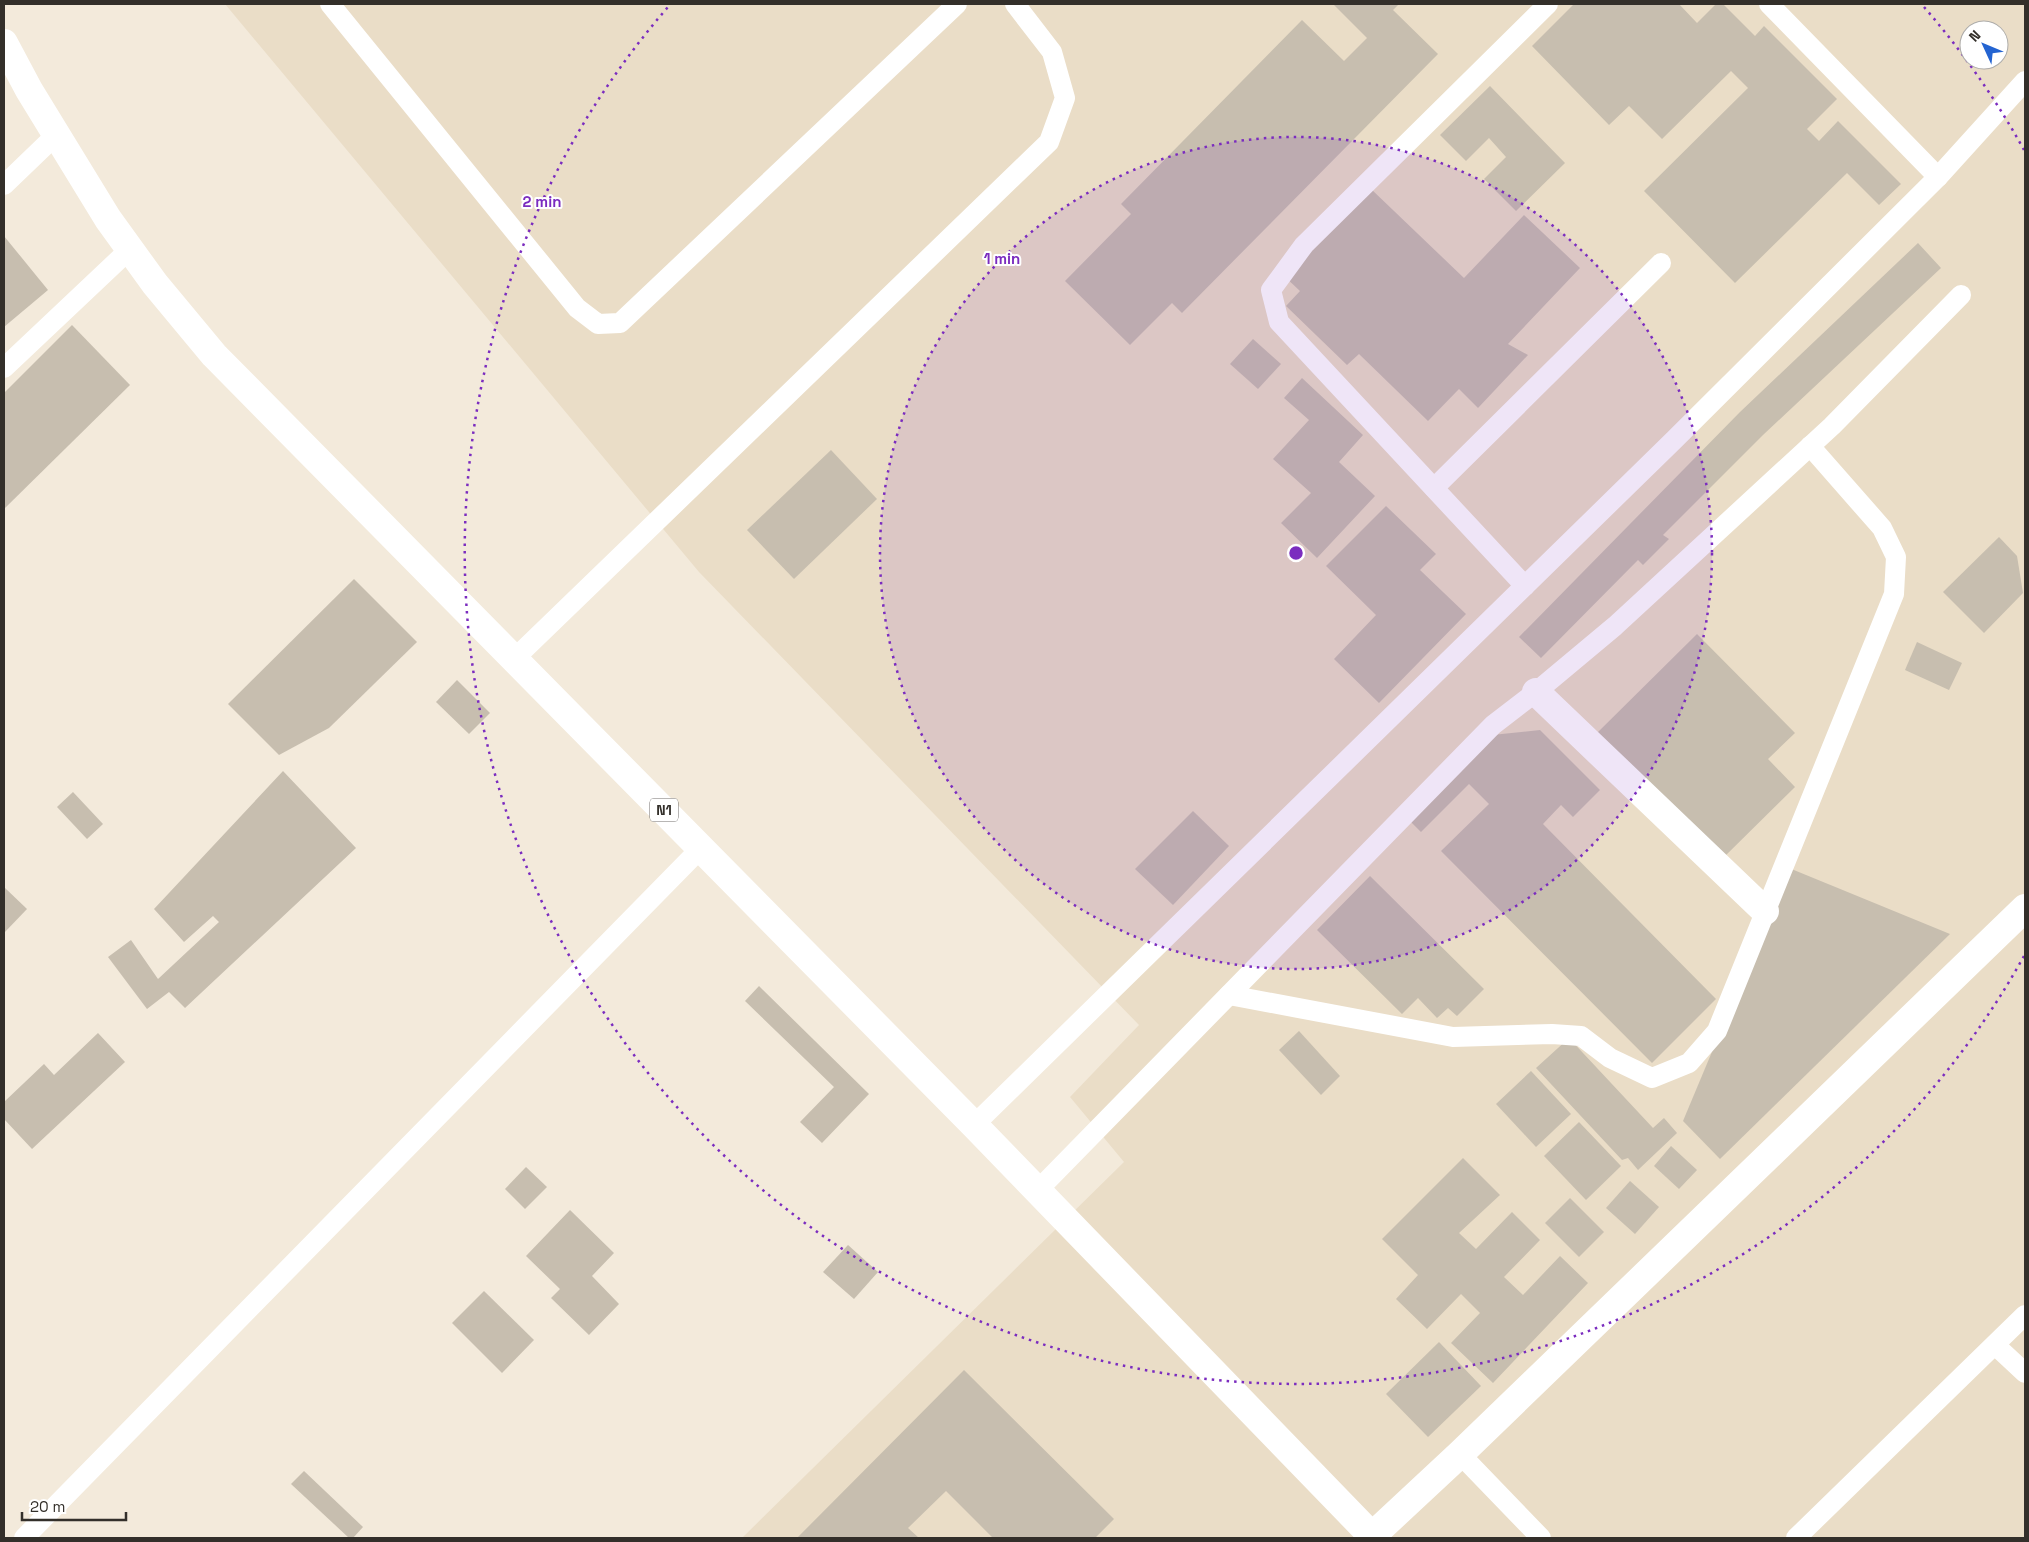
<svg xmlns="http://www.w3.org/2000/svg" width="2029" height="1542" font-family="'Space Grotesk',sans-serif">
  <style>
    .built { fill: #eaddc7; fill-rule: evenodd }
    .building { fill: #c7beaf }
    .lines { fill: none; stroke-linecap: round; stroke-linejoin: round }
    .service { stroke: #fff; stroke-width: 20 }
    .minor { stroke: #fff; stroke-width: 28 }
    .trunk { stroke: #fff; stroke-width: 28 }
    .ring { fill: none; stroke: #7b2cbf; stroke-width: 2.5; stroke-dasharray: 2.5 5 }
    .labels { text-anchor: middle; stroke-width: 4; stroke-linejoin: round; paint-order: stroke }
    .shield { fill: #fff; stroke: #706d6a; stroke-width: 1 }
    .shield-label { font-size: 14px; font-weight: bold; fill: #332f2a }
    .centre { fill: #7b2cbf; stroke: #fff; stroke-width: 2.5 }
    .ring-label { font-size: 15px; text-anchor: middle; font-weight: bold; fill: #7b2cbf; stroke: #fff; stroke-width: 4; stroke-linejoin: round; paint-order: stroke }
  </style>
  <rect width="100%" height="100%" fill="#f3eadb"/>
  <!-- built -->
  <path class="built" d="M225 4H2025V1538H742L1124 1162 1070 1097 1139 1025 699 572ZM1969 30H1999V60H1969Z"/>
  <!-- building -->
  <g class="building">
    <polygon points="1333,4 1399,4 1393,10 1438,54 1182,313 1172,303 1130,345 1065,281 1131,214 1121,204 1302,20 1344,61 1367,38"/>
    <polygon points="1574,4 1679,4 1697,23 1716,4 1723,4 1755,36 1764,26 1837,99 1807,129 1819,141 1838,121 1901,184 1879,205 1847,173 1735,283 1644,191 1748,88 1731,71 1662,139 1629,106 1609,125 1532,46"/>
    <polygon points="1490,86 1565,163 1516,211 1484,179 1506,157 1489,138 1466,161 1440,135"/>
    <polygon points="1370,188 1464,278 1524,215 1580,268 1508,344 1528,355 1478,408 1459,389 1428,421 1359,354 1347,365 1286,306 1300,291 1284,276"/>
    <polygon points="4,236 48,290 4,327"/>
    <polygon points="1918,243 1941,268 1763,435 1663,535 1669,539 1643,565 1638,560 1541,658 1519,637 1740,412"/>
    <polygon points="72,325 130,385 4,509 4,393"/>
    <polygon points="1253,339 1281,364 1258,389 1230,364"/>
    <polygon points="1302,378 1363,435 1339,462 1375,496 1317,558 1281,523 1311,493 1273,459 1309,420 1284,398"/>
    <polygon points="831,450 877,499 794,579 747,530"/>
    <polygon points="1386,506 1436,554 1420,570 1466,614 1379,703 1334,659 1376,615 1326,566"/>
    <polygon points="1999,537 2017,556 2023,593 1984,633 1943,592"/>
    <polygon points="354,579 417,642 329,728 279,755 228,704"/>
    <polygon points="1697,634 1795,733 1768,759 1795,787 1721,860 1597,733"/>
    <polygon points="1917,642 1962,663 1949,690 1905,670"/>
    <polygon points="457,680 490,713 469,734 436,702"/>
    <polygon points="1540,730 1600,790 1573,817 1561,805 1543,824 1716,999 1652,1063 1441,851 1489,804 1469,784 1421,832 1408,819 1492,735"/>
    <polygon points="283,771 356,848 185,1008 169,992 147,1009 108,957 131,940 158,979 219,922 213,916 184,942 154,909"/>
    <polygon points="73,792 103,824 87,839 57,807"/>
    <polygon points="1193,811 1229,846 1173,905 1135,869"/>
    <polygon points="1789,868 1950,934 1720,1159 1683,1121"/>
    <polygon points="1370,876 1484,989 1457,1016 1448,1008 1437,1018 1418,998 1402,1014 1317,930"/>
    <polygon points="4,887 27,909 4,933"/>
    <polygon points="759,986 869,1094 822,1143 800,1122 834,1087 745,1001"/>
    <polygon points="1299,1031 1340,1076 1321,1095 1279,1050"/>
    <polygon points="98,1033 125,1062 32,1149 4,1119 4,1102 44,1064 54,1075"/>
    <polygon points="1569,1038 1653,1128 1664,1118 1677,1133 1638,1170 1628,1158 1622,1160 1536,1068"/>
    <polygon points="1531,1071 1571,1114 1536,1147 1496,1104"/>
    <polygon points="1579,1122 1621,1166 1586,1200 1544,1156"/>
    <polygon points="1671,1146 1697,1170 1679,1189 1654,1166"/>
    <polygon points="1463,1158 1500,1195 1459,1233 1476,1249 1512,1212 1540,1240 1504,1277 1523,1295 1560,1256 1588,1283 1493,1383 1451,1343 1480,1313 1461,1294 1427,1329 1396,1299 1418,1275 1382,1239"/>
    <polygon points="526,1167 547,1187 525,1209 505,1189"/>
    <polygon points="1630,1181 1659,1207 1635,1234 1606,1208"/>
    <polygon points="1570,1198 1604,1232 1579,1257 1545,1223"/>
    <polygon points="570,1210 614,1253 592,1276 619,1304 589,1335 551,1298 560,1289 526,1256"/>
    <polygon points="848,1245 878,1272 854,1299 823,1272"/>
    <polygon points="484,1291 534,1340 502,1373 452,1323"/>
    <polygon points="1439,1342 1481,1386 1428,1437 1386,1394"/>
    <polygon points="964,1370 1114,1519 1095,1538 993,1538 946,1491 908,1528 919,1538 797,1538"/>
    <polygon points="304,1471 363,1527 353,1538 349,1538 291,1484"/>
  </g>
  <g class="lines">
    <!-- service -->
    <g class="service">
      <polyline points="330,4 577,308 598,324 620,323 957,4"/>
      <polyline points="1769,4 1938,177"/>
      <polyline points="4,185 56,135"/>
      <polyline points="4,368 130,249"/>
      <polyline points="1434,488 1661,263"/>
      <polyline points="1525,586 1279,322 1271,290 1304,245 1548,4"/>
      <polyline points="514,659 1049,142 1065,98 1052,52 1015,4"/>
      <polyline points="1229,995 1453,1037 1552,1034 1581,1036 1610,1058 1652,1078 1689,1063 1717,1031 1894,594 1896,557 1882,528 1810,446"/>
      <polyline points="974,1125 1674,440 1938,177 2025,81"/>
      <polyline points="1038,1190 1493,725 1536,692 1615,626 1832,426 1961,295"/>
      <polyline points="1995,1345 2025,1373"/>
      <polyline points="1460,1454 1541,1538"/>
      <polyline points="24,1538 701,848"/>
      <polyline points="1796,1538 2025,1315"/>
    </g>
    <!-- minor -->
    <g class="minor">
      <polyline points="1536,692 1765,911"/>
      <polyline points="1372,1536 1460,1454 2025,908"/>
    </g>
    <!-- trunk -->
    <polyline class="trunk" points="4,43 29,90 108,219 155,284 214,355 974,1125 1374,1538"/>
  </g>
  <!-- distance rings -->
  <circle cx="1296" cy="553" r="416" fill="#7b2cbf" fill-opacity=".12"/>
  <g class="ring">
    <circle cx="1296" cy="553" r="416"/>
    <path d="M2024 956A832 832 0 1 1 668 7M1924 7A832 832 0 0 1 2024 150"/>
  </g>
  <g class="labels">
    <!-- shield labels -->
    <rect class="shield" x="650" y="798.5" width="28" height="23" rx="4"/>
    <g class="shield-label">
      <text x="664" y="815">N1</text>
    </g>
  </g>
  <circle cx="1296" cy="553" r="8" class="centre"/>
  <g class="ring-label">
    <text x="542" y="207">2 min</text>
    <text x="1002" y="264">1 min</text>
  </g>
  <!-- border -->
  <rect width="2029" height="1542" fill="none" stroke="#332f2a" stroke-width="10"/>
  <!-- north arrow -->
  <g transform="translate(1984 45) rotate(314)"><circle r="24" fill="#ffffff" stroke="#adacaa"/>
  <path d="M0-4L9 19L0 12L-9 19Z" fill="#2464d1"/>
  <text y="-8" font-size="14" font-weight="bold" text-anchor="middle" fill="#332f2a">N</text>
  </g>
  <!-- scale -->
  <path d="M22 1512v8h104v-8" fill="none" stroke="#332f2a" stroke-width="2.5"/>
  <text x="30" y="1512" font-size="15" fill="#332f2a" stroke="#ffffff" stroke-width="4" paint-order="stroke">20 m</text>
</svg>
